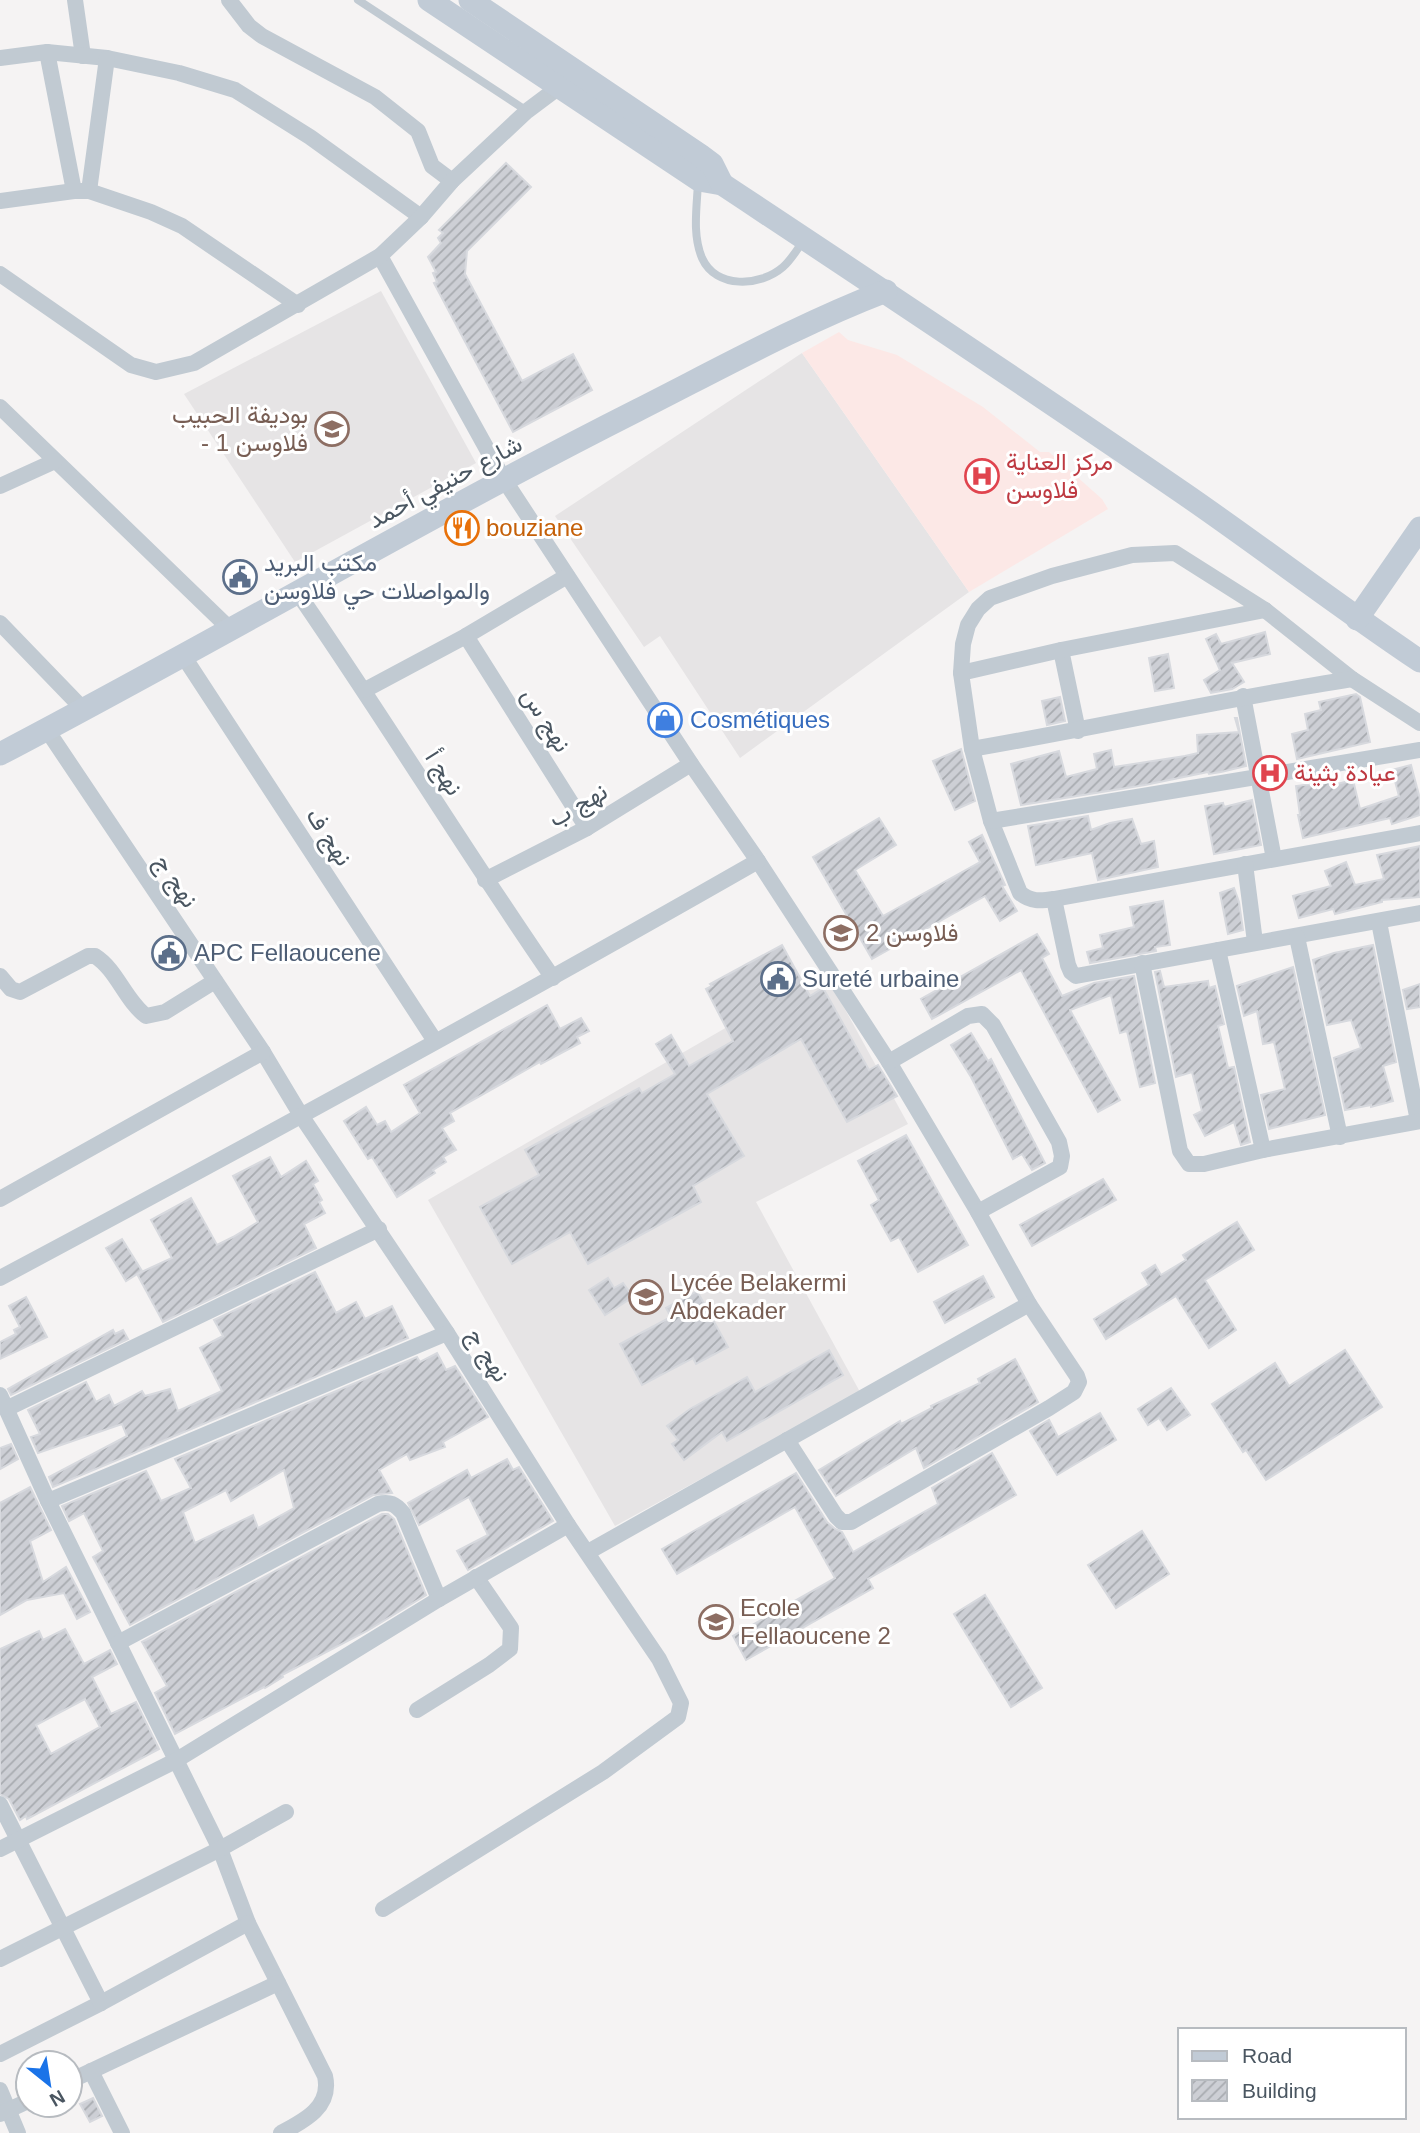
<svg xmlns="http://www.w3.org/2000/svg" width="1420" height="2133" font-family="Arial,Vazirmatn,sans-serif">
  <style>
    .education { fill: #e6e4e5 }
    .medical { fill: #fce8e6 }
    .building { fill: url(#building-hatch); stroke: #d7d9de; stroke-width: 2; fill-rule: evenodd }
    .lines { fill: none; stroke-linecap: round; stroke-linejoin: round }
    .lane { stroke: #c1cad2; stroke-width: 8 }
    .street { stroke: #c1cad2; stroke-width: 16 }
    .secondary { stroke: #c1cbd6; stroke-width: 23 }
    .labels { text-anchor: middle; stroke-width: 6; stroke-linejoin: round; paint-order: stroke }
    .education-label { font-size: 24px; fill: #785e54; stroke: #fff; text-anchor: start }
    .health-label { font-size: 24px; fill: #be3a42; stroke: #fff; text-anchor: start }
    .street-label { font-size: 24px; fill: #4a5661; stroke: #fff }
    .food-label { font-size: 24px; fill: #c56008; stroke: #fff; text-anchor: start }
    .service-label { font-size: 24px; fill: #4e5e75; stroke: #fff; text-anchor: start }
    .shop-label { font-size: 24px; fill: #366cbe; stroke: #fff; text-anchor: start }
  </style>
  <defs>
    <pattern id="building-hatch" width="6" height="6" patternUnits="userSpaceOnUse" patternTransform="scale(1.75)"><rect width="6" height="6" fill="#cdcfd5"/><path d="M-1 1l2-2M0 6l6-6M5 7l2-2" fill="none" stroke="#a8abb0"/></pattern>
  </defs>
  <rect width="100%" height="100%" fill="#f5f3f3"/>
  <!-- education -->
  <g class="education">
    <polygon points="381,291 476,463 295,562 184,394"/>
    <polygon points="802,353 969,592 740,758 660,636 644,647 555,516"/>
    <polygon points="824,971 908,1124 756,1202 860,1392 615,1526 428,1200"/>
  </g>
  <!-- medical -->
  <polygon class="medical" points="839,332 848,340 897,355 983,407 1040,452 1049,452 1102,499 1108,509 969,592 802,353"/>
  <!-- building -->
  <g class="building">
    <polygon points="506,163 531,187 467,251 465,274 522,381 573,354 592,390 513,432 434,283 437,282 433,273 436,272 428,257 441,243 438,238 443,233 439,230"/>
    <polygon points="1265,632 1270,654 1232,663 1244,682 1232,689 1211,693 1204,680 1220,670 1206,639 1216,634 1221,644"/>
    <polygon points="1168,654 1174,688 1155,691 1149,658"/>
    <polygon points="1356,694 1360,697 1370,742 1297,759 1292,734 1308,730 1305,714 1321,710 1319,702"/>
    <polygon points="1060,697 1065,721 1047,725 1042,701"/>
    <polygon points="1235,718 1237,718 1246,766 1221,772 1209,774 1208,772 1145,785 1021,805 1011,764 1059,751 1066,777 1097,769 1094,754 1111,750 1114,767 1185,756 1198,753 1197,735 1239,732"/>
    <polygon points="961,749 975,801 955,810 933,761"/>
    <polygon points="1411,765 1420,799 1420,815 1392,824 1390,818 1303,838 1298,815 1300,815 1296,786 1333,781 1333,785 1353,780 1360,809 1399,796 1392,770"/>
    <polygon points="1252,800 1261,845 1214,854 1205,806 1223,803 1224,807"/>
    <polygon points="1088,816 1091,830 1110,823 1132,819 1141,844 1154,841 1158,867 1098,880 1092,853 1036,865 1028,826"/>
    <polygon points="879,818 896,845 855,870 883,916 980,862 969,842 982,835 1005,885 1002,886 1017,911 1000,921 985,896 872,959 813,857"/>
    <polygon points="1420,846 1420,897 1382,900 1382,902 1335,914 1333,909 1299,918 1293,896 1331,886 1325,871 1346,862 1355,885 1384,879 1377,855"/>
    <polygon points="1234,888 1239,902 1243,930 1228,934 1220,893"/>
    <polygon points="1163,901 1170,945 1155,947 1156,951 1090,963 1087,952 1103,948 1100,935 1134,927 1130,907"/>
    <polygon points="1037,934 1049,954 1042,958 1062,996 1094,983 1134,976 1155,1083 1140,1087 1127,1031 1120,1033 1111,995 1070,1010 1120,1100 1098,1112 1021,970 932,1019 921,999"/>
    <polygon points="782,945 810,996 823,988 869,1070 878,1065 897,1096 847,1122 801,1039 707,1094 744,1156 693,1186 701,1202 588,1264 570,1232 512,1264 480,1207 539,1175 525,1150 639,1088 642,1093 675,1074 656,1044 671,1035 689,1066 733,1041 706,989 712,986 710,984"/>
    <polygon points="1373,945 1396,1062 1383,1066 1393,1101 1371,1107 1371,1105 1345,1110 1334,1058 1361,1048 1351,1020 1327,1025 1313,960 1334,953"/>
    <polygon points="1293,967 1325,1115 1269,1129 1261,1095 1285,1089 1274,1042 1263,1044 1257,1011 1244,1016 1237,986"/>
    <polygon points="1160,971 1164,987 1208,981 1209,988 1215,986 1224,1024 1218,1026 1228,1068 1234,1067 1250,1142 1241,1145 1234,1122 1205,1136 1194,1115 1202,1111 1192,1072 1176,1077 1155,972"/>
    <polygon points="1420,984 1420,1007 1407,1009 1403,990"/>
    <polygon points="547,1005 560,1029 581,1018 589,1031 577,1037 580,1043 541,1064 540,1062 450,1113 454,1121 442,1128 456,1150 443,1157 446,1162 433,1170 435,1173 397,1197 372,1157 368,1159 344,1121 366,1107 377,1125 385,1121 391,1132 420,1113 404,1085"/>
    <polygon points="971,1033 988,1061 991,1059 1045,1163 1032,1170 1022,1154 1013,1159 971,1077 951,1045"/>
    <polygon points="906,1135 968,1245 918,1272 899,1237 891,1241 871,1205 879,1200 858,1161"/>
    <polygon points="270,1157 281,1177 306,1161 318,1181 313,1184 322,1200 319,1202 325,1213 304,1224 316,1248 163,1322 137,1274 172,1258 151,1220 191,1198 217,1245 233,1237 258,1222 233,1176"/>
    <polygon points="1103,1179 1116,1200 1032,1246 1020,1225"/>
    <polygon points="1237,1222 1254,1250 1205,1280 1236,1330 1209,1348 1176,1296 1106,1339 1094,1319 1149,1285 1142,1273 1155,1265 1161,1275 1186,1260 1183,1255"/>
    <polygon points="122,1239 142,1271 126,1281 106,1248"/>
    <polygon points="315,1272 336,1313 356,1302 365,1319 392,1306 408,1338 53,1487 49,1477 127,1436 122,1424 38,1453 31,1437 40,1434 28,1410 86,1382 96,1402 109,1395 114,1406 142,1391 145,1396 170,1389 178,1411 222,1391 200,1348 223,1336 214,1320"/>
    <polygon points="983,1276 994,1297 945,1323 934,1302"/>
    <polygon points="608,1278 614,1288 623,1283 633,1297 605,1315 589,1290"/>
    <polygon points="697,1291 728,1347 696,1364 693,1358 642,1385 620,1344 671,1317 666,1308"/>
    <polygon points="26,1297 47,1337 0,1359 0,1342 16,1334 14,1330 20,1327 9,1306"/>
    <polygon points="113,1330 115,1334 123,1330 128,1339 11,1395 8,1389"/>
    <polygon points="829,1350 843,1375 727,1441 722,1432 684,1460 672,1444 678,1440 667,1426 690,1409 747,1377 755,1392"/>
    <polygon points="1345,1350 1382,1407 1266,1480 1246,1450 1243,1452 1212,1404 1275,1363 1289,1386"/>
    <path d="M437 1353 446 1370 455 1366 488 1417 443 1442 445 1447 410 1460 407 1454 379 1470 392 1493 373 1495 130 1625 93 1557 103 1551 84 1513 69 1521 62 1506 146 1471 161 1501 191 1488 175 1459 417 1357 420 1362ZM284 1470 294 1508 258 1528 253 1515 195 1543 183 1512 226 1490 231 1501Z"/>
    <polygon points="1015,1359 1038,1402 924,1468 916,1448 836,1496 819,1470 900,1421 901,1424 932,1408 931,1406 980,1383 978,1379"/>
    <polygon points="1171,1388 1190,1415 1167,1430 1159,1418 1148,1425 1138,1409"/>
    <polygon points="1100,1413 1116,1440 1057,1475 1030,1431 1049,1420 1058,1437"/>
    <polygon points="11,1444 18,1459 0,1469 0,1448"/>
    <polygon points="992,1453 1016,1495 868,1579 873,1588 746,1660 733,1636 835,1578 795,1507 677,1574 662,1549 796,1473 827,1522 835,1529 842,1532 853,1552 938,1504 932,1488"/>
    <polygon points="507,1459 513,1470 519,1467 553,1521 468,1570 457,1551 488,1535 469,1497 419,1525 408,1503 467,1470 471,1478"/>
    <polygon points="30,1487 51,1530 30,1541 43,1582 66,1567 90,1612 77,1619 64,1593 27,1600 0,1615 0,1503"/>
    <polygon points="382,1514 388,1514 394,1519 426,1595 367,1631 282,1675 283,1677 265,1688 264,1687 175,1734 155,1693 167,1686 142,1642"/>
    <polygon points="1142,1531 1169,1574 1116,1608 1088,1565"/>
    <polygon points="985,1595 1042,1688 1011,1707 954,1614"/>
    <path d="M65 1629 84 1664 110 1650 117 1664 92 1677 111 1714 136 1702 159 1749 27 1819 26 1816 20 1820 9 1799 0 1794V1649L39 1631 43 1640ZM85 1699 100 1727 51 1754 36 1725Z"/>
    <polygon points="93,2098 102,2116 90,2122 80,2104"/>
  </g>
  <g class="lines">
    <!-- lane -->
    <g class="lane">
      <polyline points="358,0 527,111"/>
      <path d="M698 182C697 207 692 234 702 258 716 289 760 287 783 267 791 260 797 250 803 241"/>
    </g>
    <!-- street -->
    <g class="street">
      <polyline points="75,0 83,56"/>
      <polyline points="229,0 249,26 262,36 375,97 418,131 432,166 452,181"/>
      <polyline points="47,52 74,191"/>
      <polyline points="0,58 47,52 107,58 179,73 235,90 310,137 421,217"/>
      <polyline points="89,191 107,58"/>
      <polyline points="0,201 74,191 89,191 151,212 182,226 298,305"/>
      <polyline points="380,256 503,478 691,764 758,861 889,1062 978,1212 1029,1304 1077,1376 1079,1382 1074,1392 1049,1408 851,1522 842,1522 836,1516 787,1440"/>
      <polyline points="0,274 131,365 156,372 194,363 380,256 421,217 452,181 527,111 559,87"/>
      <polyline points="0,407 230,629"/>
      <polyline points="0,486 55,461"/>
      <path d="M297 592C385 719 465 851 553 978"/>
      <polyline points="0,623 84,710"/>
      <polyline points="466,636 587,828"/>
      <polyline points="1061,650 1078,731"/>
      <polyline points="184,657 435,1041"/>
      <polyline points="961,673 1061,650 1265,610"/>
      <polyline points="365,690 466,636 567,576"/>
      <polyline points="1243,696 1274,859"/>
      <path d="M1420 723 1352 679 1265 610 1175 553 1132 555 1052 576 990 598 978 609 968 625 963 644 961 673 972 749 991 821 1020 893C1031 902 1040 901 1054 899L1420 833"/>
      <polyline points="47,730 263,1052 302,1117 447,1333 568,1525 659,1659 681,1703 678,1717 603,1772 383,1909"/>
      <path d="M972 749C1099 727 1224 699 1352 679"/>
      <polyline points="991,821 1420,750"/>
      <polyline points="1245,864 1255,942"/>
      <polyline points="485,880 587,828 691,764"/>
      <polyline points="1054,899 1068,965 1071,972 1076,976 1420,913"/>
      <polyline points="1379,922 1418,1121"/>
      <polyline points="1297,937 1340,1137"/>
      <polyline points="1218,950 1263,1150"/>
      <polyline points="1142,963 1180,1151 1189,1164 1204,1164 1263,1150 1420,1121"/>
      <path d="M0 976 11 989 20 992 88 956H95C117 970 125 1000 146 1016L165 1012 215 981"/>
      <polyline points="889,1062 968,1016 982,1014 993,1025 1059,1142 1062,1156 1060,1167 978,1212"/>
      <polyline points="0,1199 263,1052"/>
      <path d="M0 1278C255 1142 508 1004 758 861"/>
      <polyline points="0,1395 48,1501 220,1849 248,1923 101,2003 0,2054"/>
      <polyline points="6,1409 379,1229"/>
      <polyline points="48,1501 447,1333"/>
      <polyline points="588,1552 1029,1304"/>
      <path d="M118 1643 378 1504C390 1501 395 1504 403 1513L439 1599"/>
      <polyline points="417,1710 489,1665 510,1649 511,1628 476,1577"/>
      <polyline points="0,1804 101,2003"/>
      <polyline points="0,1849 175,1761 439,1599 568,1525"/>
      <path d="M248 1923 325 2076C332 2107 304 2121 281 2133"/>
      <polyline points="0,1959 220,1849 286,1812"/>
      <polyline points="91,2071 122,2133"/>
      <polyline points="70,2081 278,1983"/>
      <polyline points="0,2090 18,2133"/>
      <polyline points="0,2114 28,2101"/>
    </g>
    <!-- secondary -->
    <g class="secondary">
      <path d="M429 0 699 180 722 184C876 286 1030 388 1183 493 1263 548 1339 607 1420 661"/>
      <polyline points="470,0 700,155 712,164 722,184"/>
      <polyline points="1357,619 1420,528"/>
      <path d="M0 754C214 642 422 519 638 410 719 369 800 324 886 291"/>
    </g>
  </g>
  <!-- icons -->
  <defs>
    <g id="school-ring" transform="scale(1.75)"><circle r="9.5" fill="#fff" stroke="#8d6e63" stroke-width="1.5"/><path d="M0-5L7-2L0 1L-7-2ZM-4 1L0 2.5L4 1V4Q0 6-4 4Z" fill="#8d6e63"/></g>
    <g id="hospital-ring" transform="scale(1.75)"><circle r="9.5" fill="#fff" stroke="#e0444e" stroke-width="1.5"/><path d="M-5-5h3v3.5h4V-5h3V5h-3V1.5h-4V5h-3Z" fill="#e0444e"/></g>
    <g id="restaurant-ring" transform="scale(1.75)"><circle r="9.5" fill="#fff" stroke="#e8710a" stroke-width="1.5"/><path d="M-5-6h1v4h1v-4h1v4h1v-4h1v5L-1.5 .5V6h-2V.5L-5-1ZM5-6V6H3V1.5H1.5Q1.5-4 5-6Z" fill="#e8710a"/></g>
    <g id="civic-ring" transform="scale(1.75)"><circle r="9.5" fill="#fff" stroke="#5c6f8a" stroke-width="1.5"/><path d="M-.6-6.5H3V-4.5H.6V-3L4-1V1h2V6H-6V1h2V-1L-.6-3ZM-1.2 2.5V6h2.4V2.5Z" fill="#5c6f8a"/></g>
    <g id="shop-ring" transform="scale(1.75)"><circle r="9.5" fill="#fff" stroke="#3f7fe0" stroke-width="1.5"/><path d="M-5-2.5h2.3a2.7 3.5 0 0 1 5.4 0H5L5.5 6h-11ZM-1.5-2.5h3a1.5 2.3 0 0 0-3 0Z" fill="#3f7fe0"/></g>
  </defs>
  <g fill-rule="evenodd">
    <use href="#school-ring" x="332" y="429"/>
    <use href="#hospital-ring" x="982" y="476"/>
    <use href="#restaurant-ring" x="462" y="528"/>
    <use href="#civic-ring" x="240" y="577"/>
    <use href="#shop-ring" x="665" y="720"/>
    <use href="#hospital-ring" x="1270" y="773"/>
    <use href="#school-ring" x="841" y="933"/>
    <use href="#civic-ring" x="169" y="953"/>
    <use href="#civic-ring" x="778" y="979"/>
    <use href="#school-ring" x="646" y="1297"/>
    <use href="#school-ring" x="716" y="1622"/>
  </g>
  <g class="labels">
    <!-- education labels -->
    <g class="education-label">
      <text x="308" y="423" text-anchor="end">بوديفة الحبيب<tspan x="308" dy="28">- فلاوسن 1</tspan></text>
      <text x="866" y="941">فلاوسن 2</text>
      <text x="670" y="1291">Lycée Belakermi<tspan x="670" dy="28">Abdekader</tspan></text>
      <text x="740" y="1616">Ecole<tspan x="740" dy="28">Fellaoucene 2</tspan></text>
    </g>
    <!-- health labels -->
    <g class="health-label">
      <text x="1006" y="470">مركز العناية<tspan x="1006" dy="28">فلاوسن</tspan></text>
      <text x="1294" y="781">عيادة بثينة</text>
    </g>
    <!-- street labels -->
    <g class="street-label">
      <text transform="translate(445 482) rotate(-28)" y="8">شارع حنيفي أحمد</text>
      <text transform="translate(546 720) rotate(58)" y="8">نهج س</text>
      <text transform="translate(444 773) rotate(58)" y="8">نهج أ</text>
      <text transform="translate(578 805) rotate(-30)" y="8">نهج ب</text>
      <text transform="translate(329 837) rotate(57)" y="8">نهج ف</text>
      <text transform="translate(176 881) rotate(56)" y="8">نهج ج</text>
      <text transform="translate(488 1355) rotate(58)" y="8">نهج ج</text>
    </g>
    <!-- food labels -->
    <g class="food-label">
      <text x="486" y="536">bouziane</text>
    </g>
    <!-- service labels -->
    <g class="service-label">
      <text x="264" y="571">مكتب البريد<tspan x="264" dy="28">والمواصلات حي فلاوسن</tspan></text>
      <text x="194" y="961">APC Fellaoucene</text>
      <text x="802" y="987">Sureté urbaine</text>
    </g>
    <!-- shop labels -->
    <g class="shop-label">
      <text x="690" y="728">Cosmétiques</text>
    </g>
  </g>
  <!-- legend -->
  <rect x="1178" y="2028" width="228" height="91" fill="#ffffff" stroke="#b7bbc0" stroke-width="2"/>
  <rect x="1192" y="2051" width="35" height="10" fill="#c1cbd6" stroke="#b7bbc0" stroke-width="2"/>
  <text x="1242" y="2063" font-size="21" fill="#4a5661">Road</text>
  <rect x="1192" y="2080" width="35" height="21" fill="url(#building-hatch)" stroke="#b7bbc0" stroke-width="2"/>
  <text x="1242" y="2098" font-size="21" fill="#4a5661">Building</text>
  <!-- north arrow -->
  <g transform="translate(49 2084) rotate(150)"><circle r="33" fill="#ffffff" stroke="#b7bbc0" stroke-width="2"/>
  <path d="M0-5L12 26L0 18L-12 26Z" fill="#1a73e8"/>
  <text y="-10" font-size="19" font-weight="bold" text-anchor="middle" fill="#4a5661">N</text>
  </g>
</svg>
